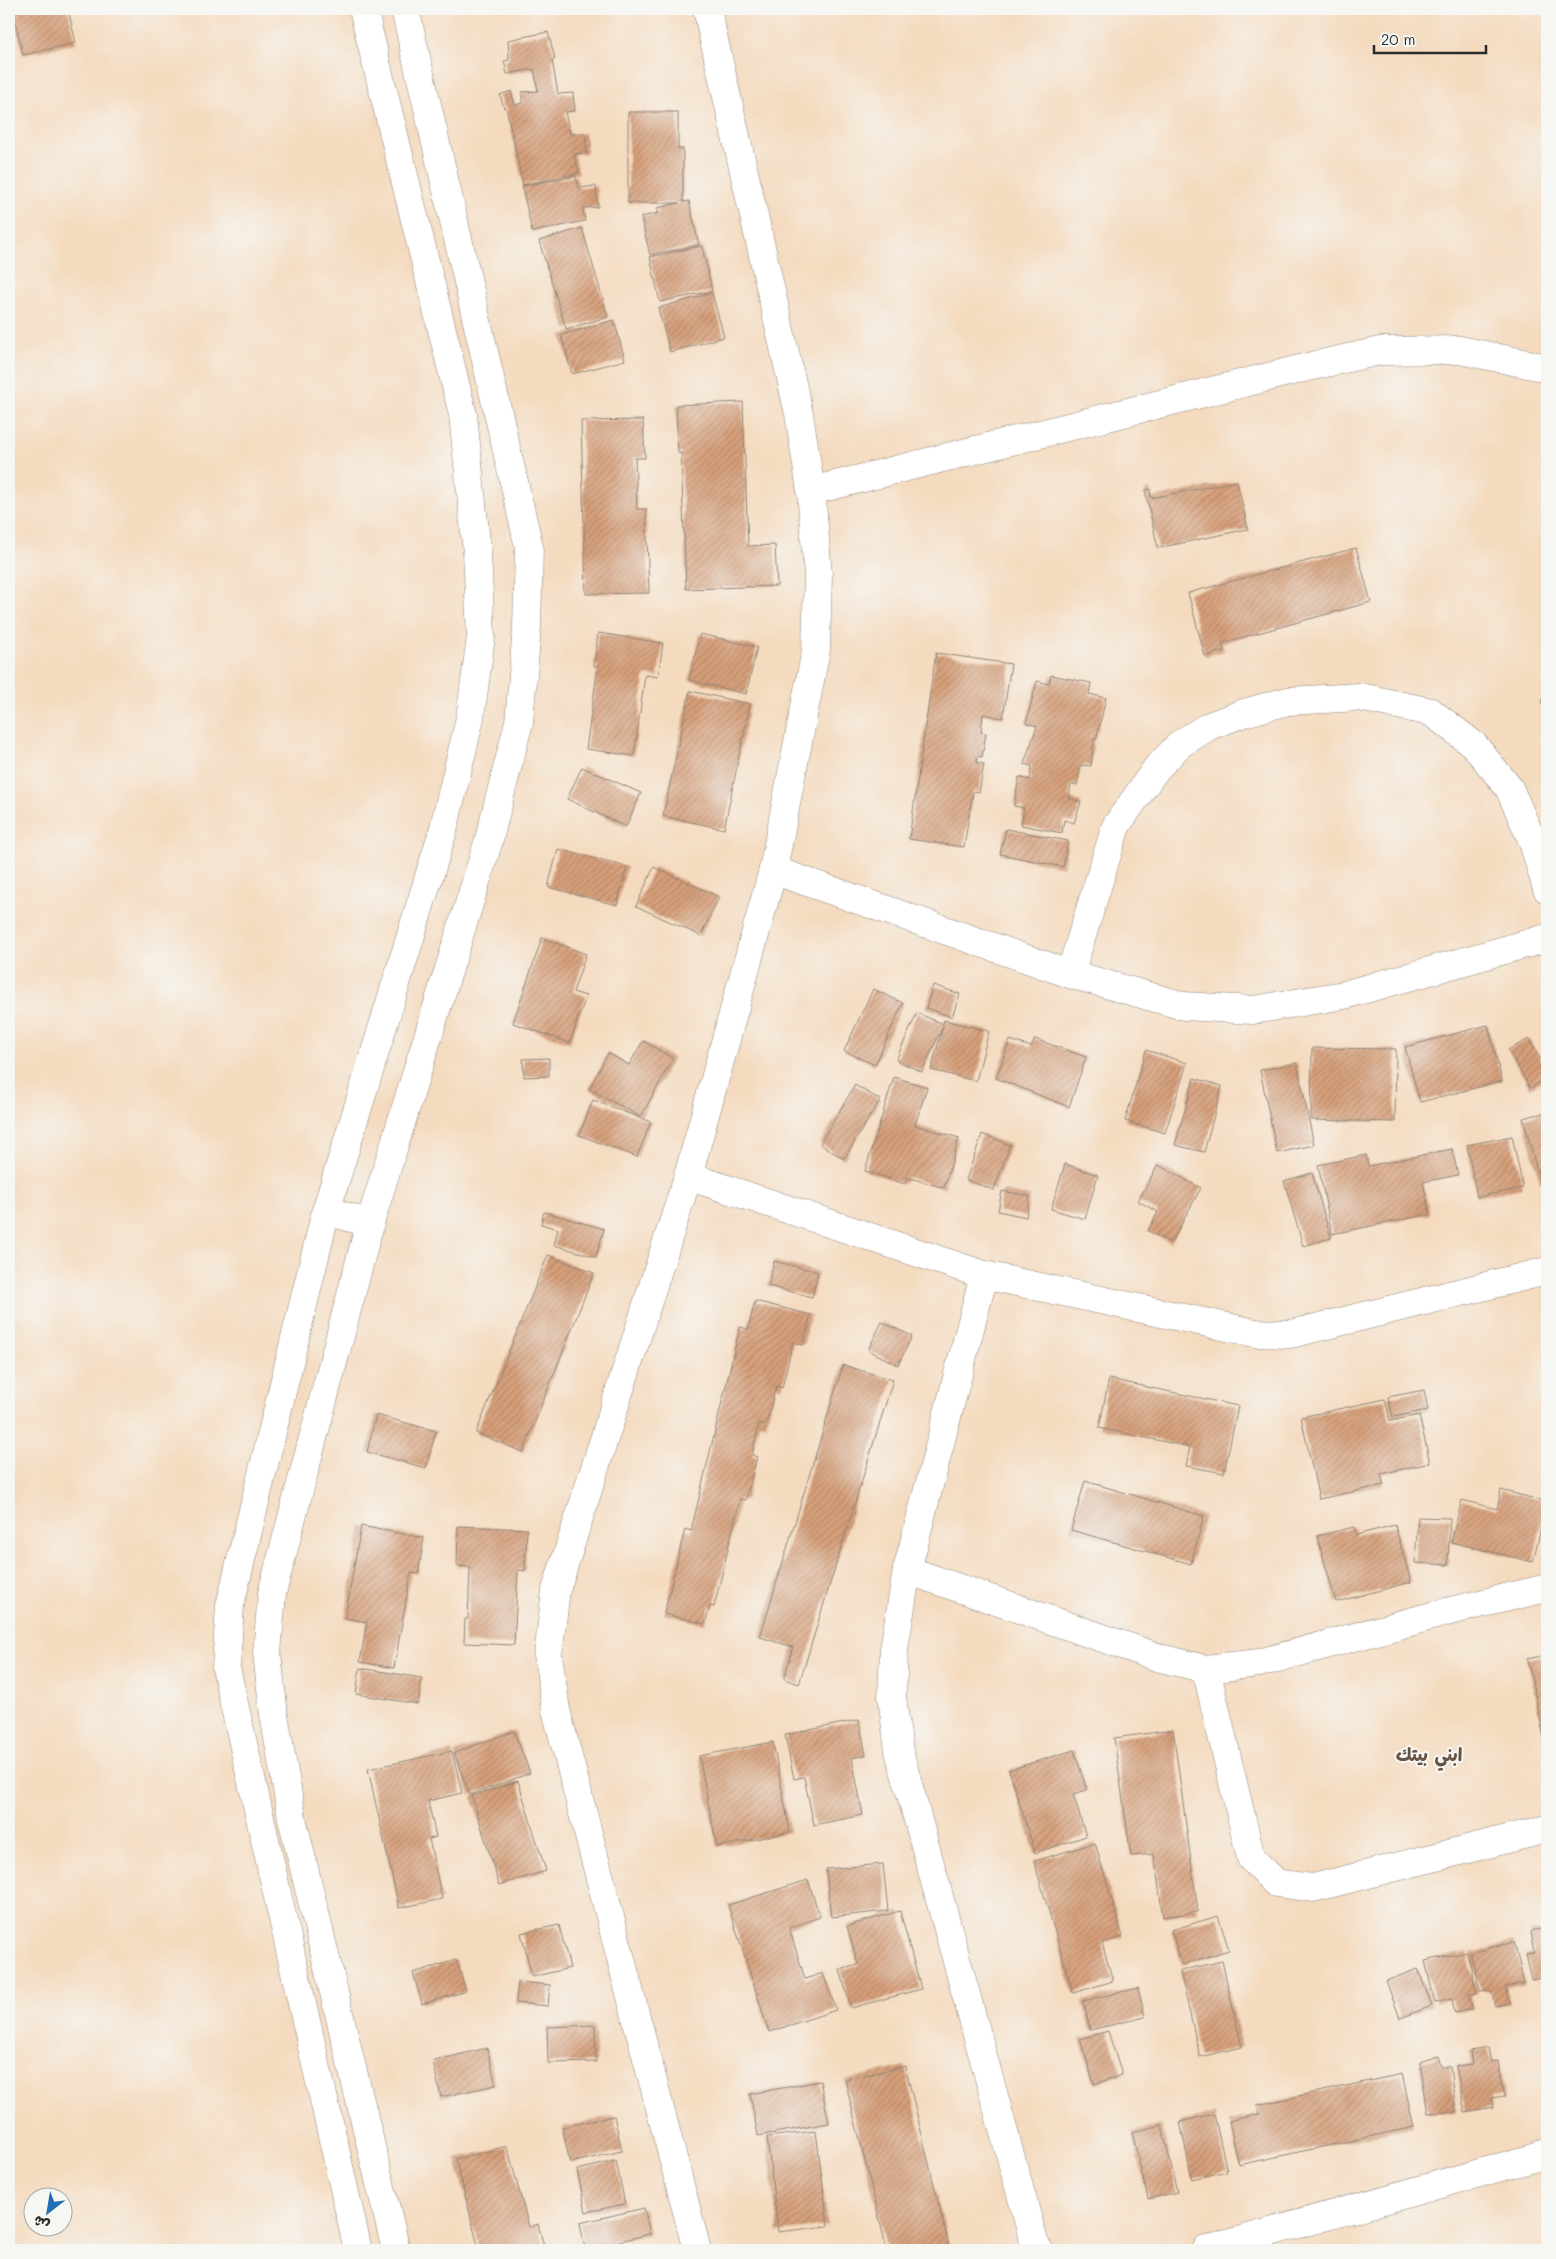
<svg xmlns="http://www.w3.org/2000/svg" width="1556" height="2259" font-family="Mali,'Playpen Sans Arabic',sans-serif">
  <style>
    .building { fill: url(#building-hatch) }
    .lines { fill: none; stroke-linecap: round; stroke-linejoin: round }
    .minor-casing { stroke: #908376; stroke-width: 29 }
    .minor { stroke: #fff; stroke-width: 28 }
    .labels { text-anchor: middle; stroke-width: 4; stroke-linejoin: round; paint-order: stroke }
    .district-label { font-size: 18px; font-weight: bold; fill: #675447; stroke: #f6f6f2 }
  </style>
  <defs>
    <pattern id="building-hatch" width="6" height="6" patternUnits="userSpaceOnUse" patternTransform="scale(1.25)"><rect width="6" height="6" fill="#d7a07b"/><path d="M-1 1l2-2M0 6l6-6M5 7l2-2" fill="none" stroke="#af8365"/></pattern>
  </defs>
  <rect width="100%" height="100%" fill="#f6f6f2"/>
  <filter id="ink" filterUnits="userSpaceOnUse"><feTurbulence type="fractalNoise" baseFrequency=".02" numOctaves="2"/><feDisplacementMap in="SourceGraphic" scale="10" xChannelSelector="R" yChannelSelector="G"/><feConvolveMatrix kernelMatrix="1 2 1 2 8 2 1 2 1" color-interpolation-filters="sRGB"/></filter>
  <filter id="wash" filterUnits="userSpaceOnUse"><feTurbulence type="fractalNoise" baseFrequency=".0096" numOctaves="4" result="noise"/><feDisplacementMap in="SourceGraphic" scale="20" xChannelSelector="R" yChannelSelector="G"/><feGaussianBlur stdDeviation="1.12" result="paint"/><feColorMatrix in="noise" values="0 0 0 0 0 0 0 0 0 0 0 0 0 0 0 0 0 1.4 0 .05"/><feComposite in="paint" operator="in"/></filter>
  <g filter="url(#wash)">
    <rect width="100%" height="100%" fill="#f4dbc0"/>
    <g id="blocks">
      <!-- building -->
      <g class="building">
        <polygon points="12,9 68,9 76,43 23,55"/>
        <polygon points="548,32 555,59 552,60 558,94 573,93 575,111 565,112 570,134 585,133 587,153 574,154 579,173 523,185 506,107 504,108 500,95 511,91 515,105 522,103 522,92 538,91 534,69 507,74 504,61 509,60 508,40"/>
        <polygon points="628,112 678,112 678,149 683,149 683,202 689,201 699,245 650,255 641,217 659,213 657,208 679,203 628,203"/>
        <polygon points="576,176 579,188 596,186 598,207 583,208 585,221 532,232 522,186"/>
        <polygon points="582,228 608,317 566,329 539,241"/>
        <polygon points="702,246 712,291 660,302 650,257"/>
        <polygon points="712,293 724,337 670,352 658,308"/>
        <polygon points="614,320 625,360 572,374 561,335"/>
        <polygon points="743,402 748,546 775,545 777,586 686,589 681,453 678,453 676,405"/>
        <polygon points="643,420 645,458 635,458 637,509 646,509 649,593 586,594 581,421"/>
        <polygon points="1237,481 1248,529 1158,548 1145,490 1150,489 1151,498"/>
        <polygon points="1356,548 1371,602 1222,643 1224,651 1205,656 1188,593"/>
        <polygon points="598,633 663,643 658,677 645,675 634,756 586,749 598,666 594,666"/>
        <polygon points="700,634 757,647 746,694 689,680"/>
        <polygon points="936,653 1011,664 1003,718 983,714 981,732 986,733 982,757 977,756 977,763 984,764 979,792 973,791 964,847 909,839"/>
        <polygon points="1051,675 1091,683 1089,694 1106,698 1096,740 1094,739 1091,766 1081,765 1077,785 1071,784 1069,798 1081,802 1074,823 1064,820 1062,833 1021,825 1024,808 1014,806 1019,777 1030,780 1032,766 1024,764 1037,726 1026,723 1037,681 1049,684"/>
        <polygon points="690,691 750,704 724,829 663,816"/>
        <polygon points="1547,693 1547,707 1541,703"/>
        <polygon points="582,767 641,793 626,827 567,799"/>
        <polygon points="1006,829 1068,841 1063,867 1000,854"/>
        <polygon points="558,849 627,867 617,905 548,887"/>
        <polygon points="654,867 719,897 701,936 636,906"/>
        <polygon points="542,938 586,954 573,992 586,996 570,1043 513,1023"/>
        <polygon points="933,985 960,994 952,1017 926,1008"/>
        <polygon points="873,989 903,1003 875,1065 844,1051"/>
        <polygon points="917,1013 943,1024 944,1020 989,1031 976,1081 931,1070 943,1026 922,1072 896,1060"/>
        <polygon points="1488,1025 1502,1081 1420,1102 1405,1047"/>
        <polygon points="1035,1039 1086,1057 1069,1107 996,1078 1010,1040 1031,1047"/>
        <polygon points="1529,1039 1547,1071 1547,1078 1530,1088 1508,1050"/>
        <polygon points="643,1041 673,1058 641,1117 589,1089 608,1053 629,1065"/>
        <polygon points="1312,1048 1396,1049 1395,1122 1311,1120"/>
        <polygon points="1146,1050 1187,1063 1165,1133 1125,1121"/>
        <polygon points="549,1058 549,1076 524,1077 523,1059"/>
        <polygon points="1297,1063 1314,1145 1277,1153 1260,1070"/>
        <polygon points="894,1077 927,1087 915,1125 959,1138 944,1188 907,1177 905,1184 865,1171"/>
        <polygon points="1194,1078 1222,1086 1204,1152 1175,1145"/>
        <polygon points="855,1085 880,1100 844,1159 820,1144"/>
        <polygon points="593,1100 651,1122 637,1157 579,1135"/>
        <polygon points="1547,1112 1547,1181 1540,1182 1523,1118"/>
        <polygon points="982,1134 1010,1145 994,1190 966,1180"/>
        <polygon points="1512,1136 1523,1188 1477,1197 1467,1145"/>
        <polygon points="1452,1149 1458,1175 1423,1182 1430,1214 1332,1234 1318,1165 1366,1155 1368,1166"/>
        <polygon points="1065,1164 1098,1175 1085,1219 1051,1209"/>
        <polygon points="1158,1165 1201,1188 1171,1243 1148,1231 1158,1212 1138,1201"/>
        <polygon points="1312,1173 1331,1238 1303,1246 1284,1181"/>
        <polygon points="1002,1191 1030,1196 1026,1217 998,1211"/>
        <polygon points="544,1212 604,1229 596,1257 554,1245 558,1229 541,1224"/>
        <polygon points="548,1255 594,1273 523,1452 476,1433"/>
        <polygon points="774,1261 818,1272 812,1297 768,1286"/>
        <polygon points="755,1301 811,1315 803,1345 793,1342 782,1388 776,1386 766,1425 759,1423 752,1455 757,1457 746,1500 740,1499 714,1607 710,1606 705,1624 664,1614 685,1529 691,1531 740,1327 748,1329"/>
        <polygon points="882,1322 912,1336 898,1365 868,1350"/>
        <polygon points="843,1365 893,1380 799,1684 784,1679 793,1647 760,1637"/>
        <polygon points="1109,1379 1238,1406 1224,1473 1186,1466 1190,1447 1099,1428"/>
        <polygon points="1424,1390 1428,1410 1393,1417 1388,1397"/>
        <polygon points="1385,1399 1390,1421 1419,1415 1430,1463 1381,1474 1384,1485 1319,1499 1301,1417"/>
        <polygon points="376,1415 436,1431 426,1468 367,1452"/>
        <polygon points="1085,1481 1204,1516 1191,1564 1071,1530"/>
        <polygon points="1501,1490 1547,1502 1533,1562 1451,1542 1462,1500 1497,1509"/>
        <polygon points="1418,1517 1450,1518 1448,1565 1415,1563"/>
        <polygon points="1395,1525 1411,1582 1336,1602 1317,1536 1354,1527 1356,1535"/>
        <polygon points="361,1526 424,1538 418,1574 411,1573 394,1668 360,1662 367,1622 345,1618"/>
        <polygon points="458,1526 527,1529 525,1571 518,1570 514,1645 464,1643 465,1619 468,1619 470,1567 457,1566"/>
        <polygon points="1547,1655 1547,1746 1546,1746 1527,1659"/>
        <polygon points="360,1668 422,1678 418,1704 356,1694"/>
        <polygon points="859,1720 866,1755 852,1758 863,1815 814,1825 804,1777 794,1779 785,1735"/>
        <polygon points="1173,1730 1198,1912 1163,1917 1154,1854 1131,1856 1114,1738"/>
        <polygon points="514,1731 530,1773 470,1795 454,1753"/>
        <polygon points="773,1742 790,1832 717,1847 699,1756"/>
        <polygon points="1074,1750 1087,1790 1073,1794 1086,1836 1035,1853 1009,1770"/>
        <polygon points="452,1751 462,1793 428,1801 436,1837 429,1839 442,1899 399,1908 368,1769"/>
        <polygon points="518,1781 546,1871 499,1885 472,1796"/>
        <polygon points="1095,1843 1123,1937 1102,1943 1113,1981 1073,1993 1034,1861"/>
        <polygon points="883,1864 888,1911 831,1917 826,1869"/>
        <polygon points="808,1880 820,1917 789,1928 805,1979 823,1973 836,2010 769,2032 728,1905"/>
        <polygon points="900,1911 921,1989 851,2008 840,1970 858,1965 847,1926"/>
        <polygon points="1218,1916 1229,1950 1182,1965 1171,1930"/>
        <polygon points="559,1925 570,1968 532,1977 521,1933"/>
        <polygon points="1547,1928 1547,1977 1532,1980 1526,1955 1534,1953 1530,1932"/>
        <polygon points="1514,1942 1524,1983 1506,1987 1510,2003 1495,2006 1491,1991 1480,1990 1470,1953"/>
        <polygon points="1467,1952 1477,1993 1469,1995 1472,2009 1455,2013 1452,1999 1435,2003 1425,1961"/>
        <polygon points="456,1960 466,1991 422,2004 413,1973"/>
        <polygon points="1222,1961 1242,2047 1200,2057 1180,1971"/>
        <polygon points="1418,1969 1432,2006 1400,2018 1386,1981"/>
        <polygon points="518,1982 550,1985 548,2006 516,2003"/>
        <polygon points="1138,1988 1145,2017 1090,2030 1083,2001"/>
        <polygon points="595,2025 596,2062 548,2063 547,2027"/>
        <polygon points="1108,2031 1122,2075 1094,2084 1080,2039"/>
        <polygon points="487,2048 496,2085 441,2097 433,2061"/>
        <polygon points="1488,2048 1491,2062 1498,2061 1505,2096 1491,2098 1493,2108 1465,2113 1456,2066 1472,2064 1470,2051"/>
        <polygon points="1438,2056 1441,2067 1450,2067 1456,2112 1428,2113 1420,2062"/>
        <polygon points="905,2066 950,2250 887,2250 845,2080"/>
        <polygon points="1402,2074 1414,2127 1239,2165 1229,2121 1259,2114 1257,2105"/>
        <polygon points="820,2081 829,2123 758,2136 750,2094"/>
        <polygon points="1214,2114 1227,2171 1192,2179 1180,2122"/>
        <polygon points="614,2116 622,2151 570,2163 562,2127"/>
        <polygon points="1162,2125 1177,2192 1148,2199 1132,2132"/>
        <polygon points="816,2131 828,2226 778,2232 767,2137"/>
        <polygon points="507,2146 529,2227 538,2224 545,2250 479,2250 456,2159"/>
        <polygon points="616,2161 625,2204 586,2212 577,2170"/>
        <polygon points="644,2208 650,2234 585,2249 580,2223"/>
      </g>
    </g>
  </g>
  <g filter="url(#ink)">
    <use href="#blocks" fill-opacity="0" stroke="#908376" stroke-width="1"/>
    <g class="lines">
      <!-- minor casing -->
      <g class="minor-casing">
        <g id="minor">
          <polyline points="811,491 1312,366 1380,351 1460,350 1547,368"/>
          <polyline points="773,870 1070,974 1184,1006 1253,1010 1344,995 1547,938"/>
          <polyline points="1070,974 1116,826 1156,769 1180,744 1209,726 1244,713 1288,701 1360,697 1431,712 1474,745 1509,788 1533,842 1547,889"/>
          <polyline points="688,1176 984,1275 1255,1333 1291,1334 1547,1271"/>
          <polyline points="326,1211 370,1223"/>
          <polyline points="984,1275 907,1570 894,1649 892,1697 899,1751 1035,2245 1039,2250"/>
          <polyline points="907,1570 1160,1658 1206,1669 1259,1663 1450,1611 1547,1588"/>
          <polyline points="1206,1669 1251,1858 1276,1883 1313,1888 1547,1829"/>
          <polyline points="358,2250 226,1668 230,1605 326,1211 443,831 470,718 481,637 477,552 463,415 363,9"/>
          <polyline points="396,2250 292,1818 274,1715 267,1653 272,1593 370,1223 488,843 519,722 527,627 529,547 405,9"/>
          <polyline points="697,2250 556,1710 548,1655 556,1590 688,1176 773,870 816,650 818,575 811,491 799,414 707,9"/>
          <polyline points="1206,2250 1547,2154"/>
        </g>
      </g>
      <!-- minor -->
      <use href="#minor" class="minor"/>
    </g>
  </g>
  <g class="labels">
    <!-- district labels -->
    <g class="district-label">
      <text x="1429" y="1761">ابني بيتك</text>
    </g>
  </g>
  <!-- margin -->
  <rect width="1556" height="2259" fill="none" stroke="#f6f6f2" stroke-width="30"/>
  <!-- north arrow -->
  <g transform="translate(48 2212) rotate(211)"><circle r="24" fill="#f6f6f2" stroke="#a5a5a2"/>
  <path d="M0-4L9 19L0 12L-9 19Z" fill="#1f6fb2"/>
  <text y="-8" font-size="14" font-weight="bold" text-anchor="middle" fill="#2b2b2b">ش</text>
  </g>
  <!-- scale -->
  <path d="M1374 45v8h112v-8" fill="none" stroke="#2b2b2b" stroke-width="2.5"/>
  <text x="1381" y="45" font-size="15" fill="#2b2b2b" stroke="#f6f6f2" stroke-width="4" paint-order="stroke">20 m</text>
</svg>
